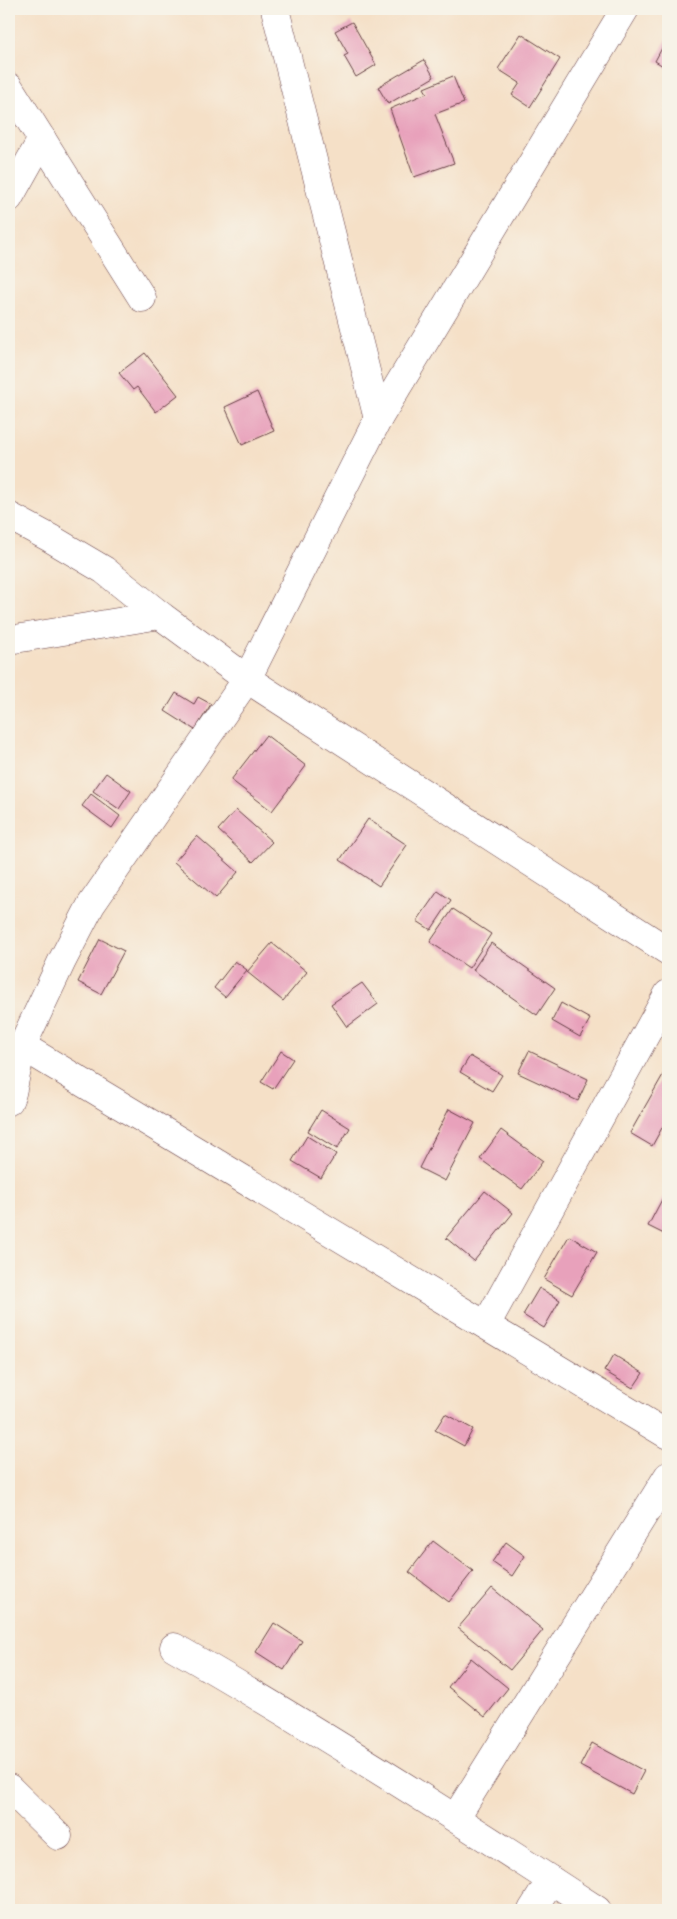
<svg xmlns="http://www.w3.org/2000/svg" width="677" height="1919" font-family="'Playpen Sans',sans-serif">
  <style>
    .building { fill: #e8a1bb }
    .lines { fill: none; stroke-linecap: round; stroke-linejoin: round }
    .street-casing { stroke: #643c42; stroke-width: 29 }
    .street { stroke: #fff; stroke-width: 28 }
  </style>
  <rect width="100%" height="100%" fill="#f7f3e8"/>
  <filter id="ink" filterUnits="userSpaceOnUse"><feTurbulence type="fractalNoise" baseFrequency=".02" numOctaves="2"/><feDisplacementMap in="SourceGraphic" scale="10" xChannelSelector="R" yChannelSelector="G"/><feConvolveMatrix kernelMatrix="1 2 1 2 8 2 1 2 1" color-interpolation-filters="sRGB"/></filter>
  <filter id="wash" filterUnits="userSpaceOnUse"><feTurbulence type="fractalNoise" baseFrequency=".0096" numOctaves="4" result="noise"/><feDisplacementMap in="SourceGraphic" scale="20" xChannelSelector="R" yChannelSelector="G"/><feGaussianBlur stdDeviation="1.12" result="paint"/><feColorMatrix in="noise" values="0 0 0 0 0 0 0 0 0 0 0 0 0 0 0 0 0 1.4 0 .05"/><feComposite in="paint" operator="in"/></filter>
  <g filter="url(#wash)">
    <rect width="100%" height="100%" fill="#f5e0c7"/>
    <g id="blocks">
      <!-- building -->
      <g class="building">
        <polygon points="352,22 376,65 356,77 344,56 348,54 335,31"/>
        <polygon points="521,34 560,59 530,107 512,95 520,83 498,69"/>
        <polygon points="668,37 668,69 655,61"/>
        <polygon points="424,60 434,77 388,104 378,87"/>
        <polygon points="453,76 464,103 435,114 454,163 414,177 390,109 427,93 424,88"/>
        <polygon points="145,353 178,395 156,412 137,387 133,390 119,373"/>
        <polygon points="257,392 274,431 242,445 225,407"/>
        <polygon points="176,693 194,704 198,697 211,704 195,730 165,711"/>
        <polygon points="266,735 306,766 272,811 231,780"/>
        <polygon points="106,773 131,791 119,809 93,791"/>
        <polygon points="91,794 120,816 112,828 82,806"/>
        <polygon points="236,810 272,842 253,862 218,830"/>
        <polygon points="368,819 407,845 379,886 340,860"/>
        <polygon points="197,836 238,872 216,898 174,862"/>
        <polygon points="438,891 451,900 431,930 417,921"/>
        <polygon points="453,909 491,934 469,968 430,942"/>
        <polygon points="100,939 124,951 101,994 78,982"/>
        <polygon points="272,943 307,972 283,1001 247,972"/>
        <polygon points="491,943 555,988 537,1015 473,970"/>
        <polygon points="235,961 247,970 225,997 214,988"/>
        <polygon points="362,983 378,1004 347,1027 331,1004"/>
        <polygon points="561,1003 590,1019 580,1037 552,1021"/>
        <polygon points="281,1051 293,1059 273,1089 261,1082"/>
        <polygon points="529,1051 588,1079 578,1101 518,1073"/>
        <polygon points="470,1056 502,1075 492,1091 460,1072"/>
        <polygon points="668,1066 668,1117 652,1146 630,1133"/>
        <polygon points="449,1109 475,1123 445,1181 419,1168"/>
        <polygon points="321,1110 350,1128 337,1149 308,1131"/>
        <polygon points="501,1130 543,1161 522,1189 480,1159"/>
        <polygon points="307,1136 336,1154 321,1178 292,1161"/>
        <polygon points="668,1188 668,1236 648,1226"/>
        <polygon points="485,1191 513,1213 474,1261 446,1238"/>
        <polygon points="569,1236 597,1252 572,1295 544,1279"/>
        <polygon points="539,1288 560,1300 544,1328 523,1315"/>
        <polygon points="614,1355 643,1373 633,1388 604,1371"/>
        <polygon points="445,1414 473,1429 464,1446 435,1430"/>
        <polygon points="433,1541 473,1571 449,1602 409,1572"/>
        <polygon points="506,1542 525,1556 512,1576 492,1562"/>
        <polygon points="492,1588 543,1630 510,1670 458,1628"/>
        <polygon points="274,1623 302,1641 284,1670 256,1652"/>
        <polygon points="471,1658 508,1688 485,1717 448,1687"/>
        <polygon points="592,1743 644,1771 632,1794 580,1766"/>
      </g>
    </g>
  </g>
  <g filter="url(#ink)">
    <use href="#blocks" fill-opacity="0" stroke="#643c42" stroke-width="1"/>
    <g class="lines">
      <!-- street casing -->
      <g class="street-casing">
        <g id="street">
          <polyline points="275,9 378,419"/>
          <polyline points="9,87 142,298"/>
          <polyline points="9,198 42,139"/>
          <polyline points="9,516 50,538 104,570 160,615 247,679 668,951"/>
          <polyline points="9,640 160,615"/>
          <polyline points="22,1046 668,1435"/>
          <polyline points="9,1101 12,1093 22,1046 62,961 91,905 247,679 378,419 625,9"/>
          <polyline points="486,1325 668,994"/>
          <path d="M174 1647C318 1730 458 1819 597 1910"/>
          <polyline points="9,1788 58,1836"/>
          <polyline points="456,1817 668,1476"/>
          <polyline points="532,1910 551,1880"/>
        </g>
      </g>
      <!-- street -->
      <use href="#street" class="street"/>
    </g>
  </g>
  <!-- margin -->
  <rect width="677" height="1919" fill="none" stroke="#f7f3e8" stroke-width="30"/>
</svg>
